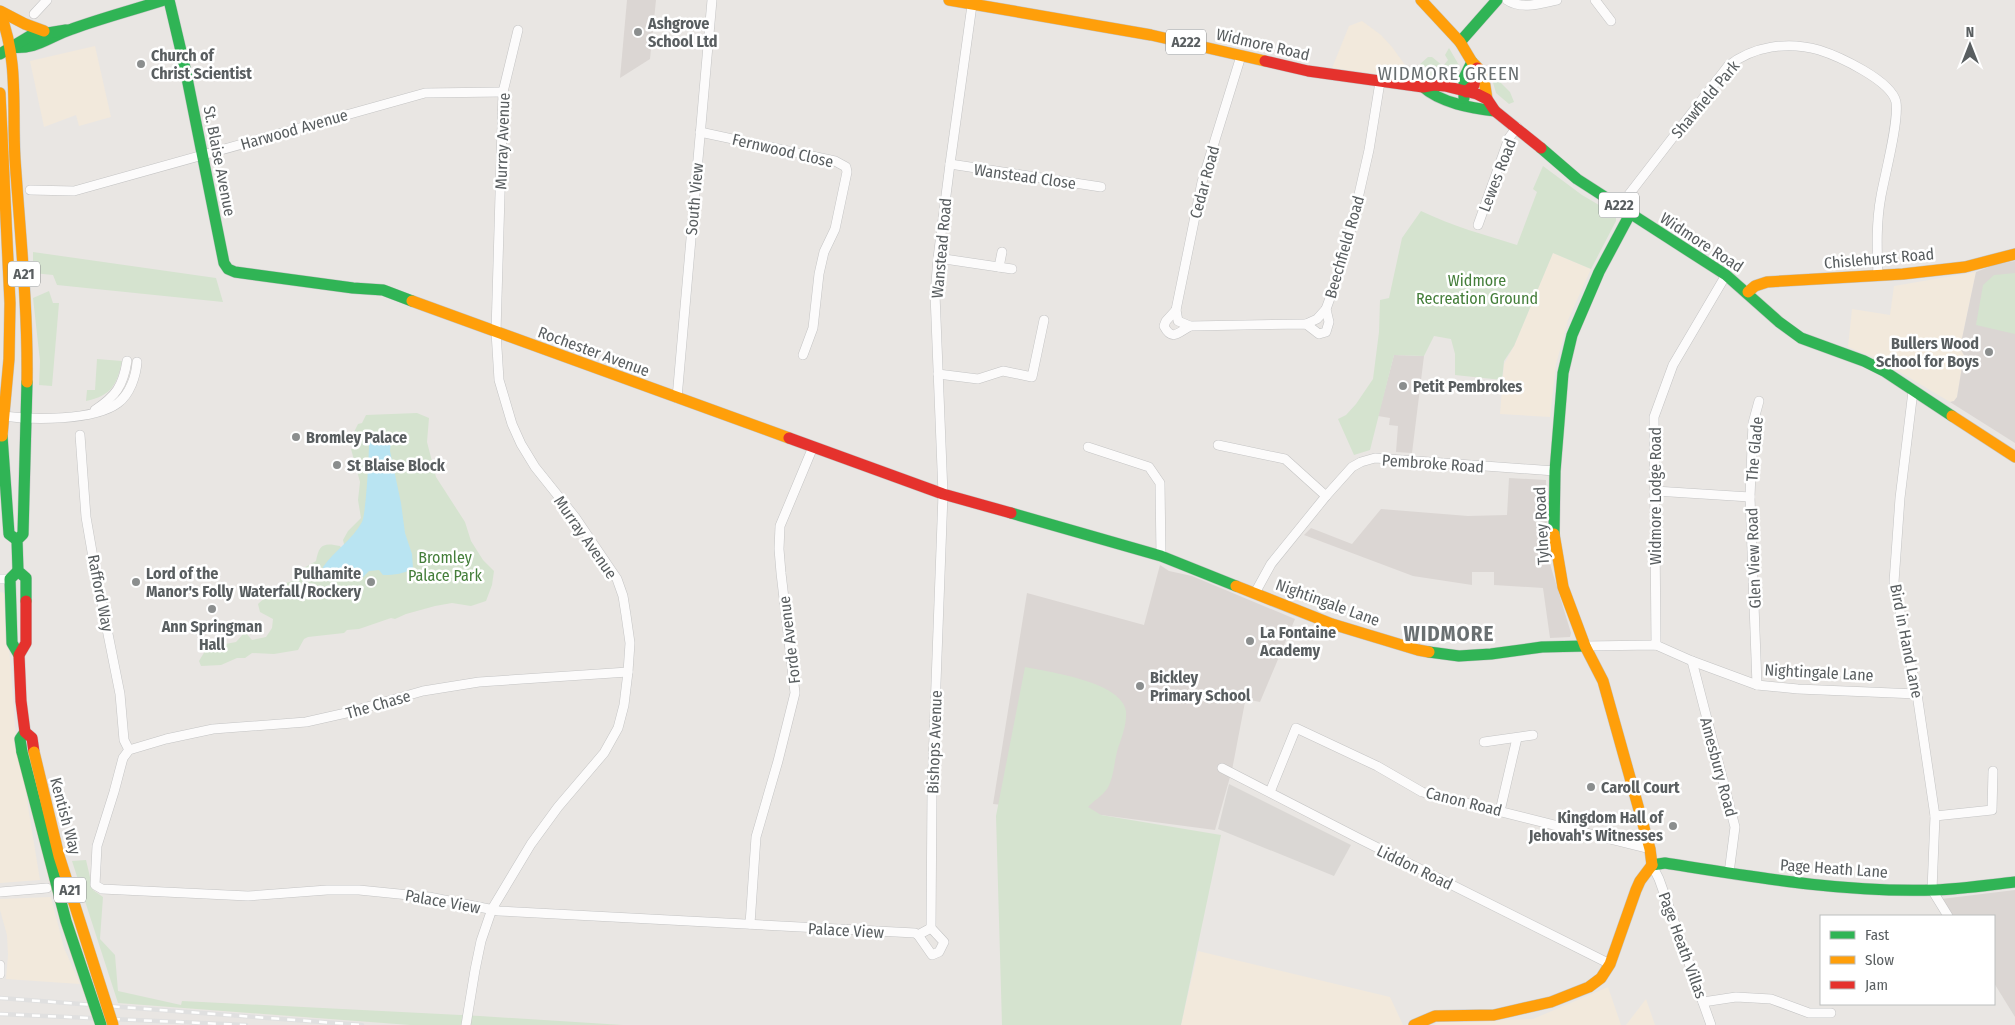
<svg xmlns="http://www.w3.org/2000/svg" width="2015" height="1025" font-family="'Fira Sans Condensed',sans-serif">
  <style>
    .commercial { fill: #f2e9dc }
    .industrial { fill: #dad7d4 }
    .education { fill: #dbd6d3 }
    .green { fill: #d5e3cf }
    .water { fill: #b9e4f2 }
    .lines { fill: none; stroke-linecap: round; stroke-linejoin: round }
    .street-casing { stroke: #c4c4c4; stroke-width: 10 }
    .fast-casing { stroke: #c4c4c4; stroke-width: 12 }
    .slow-casing { stroke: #c4c4c4; stroke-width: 12 }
    .jam-casing { stroke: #c4c4c4; stroke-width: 12 }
    .street { stroke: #fcfbfb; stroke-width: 9 }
    .fast { stroke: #30b455; stroke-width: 11 }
    .slow { stroke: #ff9f0a; stroke-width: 11 }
    .jam { stroke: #e5322d; stroke-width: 11 }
    .rail-casing { stroke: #e0e0e0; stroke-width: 4.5 }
    .rail { stroke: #fff; stroke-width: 2.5; stroke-dasharray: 8; stroke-linecap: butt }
    .fast-bridge-casing { stroke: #cfc2b3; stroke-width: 12; stroke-linecap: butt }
    .slow-bridge-casing { stroke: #cfc2b3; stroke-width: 12; stroke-linecap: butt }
    .fast-bridge { stroke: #30b455; stroke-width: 11 }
    .slow-bridge { stroke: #ff9f0a; stroke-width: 11 }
    .poi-dot { fill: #8b8e8e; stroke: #fff; stroke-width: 2 }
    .labels { text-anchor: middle; stroke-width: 5; stroke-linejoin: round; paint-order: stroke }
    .shield { fill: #fff; stroke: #8b8e90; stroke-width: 1 }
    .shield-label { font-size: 15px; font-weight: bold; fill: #595e60 }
    .poi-label { font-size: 16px; font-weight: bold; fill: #595e60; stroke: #fff; text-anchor: start }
    .street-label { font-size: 16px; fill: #595e60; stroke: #fff }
    .park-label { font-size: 16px; fill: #447e3a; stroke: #fff }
    .quarter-label { font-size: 19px; letter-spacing: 1px; fill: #6a7072; stroke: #fff }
    .district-label { font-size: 21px; font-weight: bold; letter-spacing: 1px; fill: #6a7072; stroke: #fff }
  </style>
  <rect width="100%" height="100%" fill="#e9e6e3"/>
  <!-- commercial -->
  <g class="commercial">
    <polygon points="1362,21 1381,35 1392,47 1408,69 1408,78 1332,68 1349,26"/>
    <polygon points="95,46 111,117 79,126 76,115 44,127 30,61"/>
    <polygon points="1553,253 1591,269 1568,320 1563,339 1556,364 1550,417 1500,414 1504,364 1514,346"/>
    <polygon points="1976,272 1960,348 1964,355 1957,397 1954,401 1950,402 1878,359 1848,347 1852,309 1890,315 1894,286"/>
    <polygon points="0,592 5,593 15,727 40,880 0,883"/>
    <polygon points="51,897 64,948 80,984 6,979 8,955 7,935 0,910 0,899"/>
    <polygon points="1198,951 1390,997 1403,1025 1181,1025"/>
    <polygon points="1608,987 1621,1025 1434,1025 1439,1022 1533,1019"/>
    <polygon points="1646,999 1655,1025 1626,1025"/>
  </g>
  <!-- industrial -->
  <polygon class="industrial" points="1229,784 1351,845 1334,876 1218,829"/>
  <!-- education -->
  <g class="education">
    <polygon points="627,0 656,0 650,59 620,78"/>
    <polygon points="2015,261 2015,443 1950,402 1954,401 1957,397 1964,355 1960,348 1976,272 1994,265"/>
    <polygon points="1394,355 1424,356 1412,453 1396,452 1398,426 1389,425 1390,418 1378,416"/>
    <polygon points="1509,478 1546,480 1547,541 1550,564 1571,633 1570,637 1550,638 1543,588 1494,585 1494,572 1472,572 1472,585 1413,576 1304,535 1311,528 1352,544 1381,509 1468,516 1507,515"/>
    <polygon points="1160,565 1169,571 1192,576 1295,619 1260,702 1250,700 1245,702 1232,770 1215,830 1101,815 993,804 1027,593 1144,625"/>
    <polygon points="2015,890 2015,1017 1994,983 1994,916 1952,916 1941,899"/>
  </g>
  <!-- green -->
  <g class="green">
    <polygon points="1449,48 1460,67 1457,79 1451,81 1408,75 1428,57 1432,57 1443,66 1448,60 1445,55"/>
    <polygon points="1490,72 1510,92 1514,102 1509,104 1496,93"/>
    <path d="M1543 166 1582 195 1616 215V221L1591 269 1553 253 1514 346 1504 361 1502 380 1455 375V354L1451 339 1434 336 1424 356 1394 355 1370 450 1354 455 1338 419 1346 415 1356 404 1373 379 1379 332 1380 300 1389 298 1402 238 1421 211C1452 226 1485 235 1517 245L1537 192 1533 189Z"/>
    <polygon points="33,252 216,278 223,302 57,285 53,275 33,273"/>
    <polygon points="2015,273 2015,334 1976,325 1983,285 1994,275"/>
    <polygon points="49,291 53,303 59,303 52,386 39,385 40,361 33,298"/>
    <path d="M97 359 122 361C117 385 111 396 86 401L87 390H95Z"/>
    <path d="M417 413 429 418 427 442 436 477 465 522 471 541 483 560 494 571 492 585 486 601 471 606 452 603 435 606 406 614 395 619 391 618 359 629 347 630 344 633 308 637 304 639 298 650 274 654 252 653 245 658H237L221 665 201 666 199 661 205 651 214 643 220 645 236 642 245 632 252 640 266 637 272 628 273 619 260 612 258 604C266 595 280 594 286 583L297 580 302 569 316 561C319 545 323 542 340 546L343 551V559L336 569C341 572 353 574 359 571 362 569 365 566 369 565 382 562 392 571 404 570L409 562 394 491V479L389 461 388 442 384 439 378 441 374 457 371 481 377 497 376 502 369 532 357 544 345 548 343 540 348 531 361 518 358 500 360 482 351 449 360 447 354 432 358 424 362 423 366 415Z"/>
    <path d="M1025 667C1048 672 1121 681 1126 711 1127 723 1122 737 1118 748 1114 761 1114 778 1107 789 1102 796 1093 801 1088 807L1101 815 1221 835 1181 1025H1002L996 816Z"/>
    <polygon points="86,860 93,890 103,897 100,939 115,955 118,991 181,1005 182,1001 480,1016 623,1025 410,1025 118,1003 72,861"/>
  </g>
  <!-- water -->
  <path class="water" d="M383 433 388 434 391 441 390 451 401 503 405 533 412 554 413 568C403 574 396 575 383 575L379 570 369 571 363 577H358L333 578 324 574 323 567C334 551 352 540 362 522 366 514 369 456 369 444L373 436Z"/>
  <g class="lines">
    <!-- street casing -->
    <g class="street-casing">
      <g id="street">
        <path d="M1507 0C1521 10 1542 3 1557 0"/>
        <polyline points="1595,0 1611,21"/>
        <polyline points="34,14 47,0"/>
        <polyline points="1241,56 1202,182 1176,310 1178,321 1190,326 1306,324 1319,334 1326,332 1329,322 1326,309 1337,279 1352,225 1369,150 1380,82"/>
        <polyline points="700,132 835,161 846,167 847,172 835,229 824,252 819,274 813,328 803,355"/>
        <polyline points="950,164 1101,187"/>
        <polyline points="30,190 74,191 425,93 503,92"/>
        <path d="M1620 206 1728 66C1753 46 1788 41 1819 50 1838 56 1891 80 1896 102 1899 122 1885 174 1881 196 1876 223 1877 249 1878 276"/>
        <polyline points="1478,225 1509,138 1517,127"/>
        <polyline points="938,258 1012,269"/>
        <polyline points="999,267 1002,252"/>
        <path d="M1176 310 1166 321 1164 326C1172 342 1179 332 1190 326"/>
        <polyline points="1306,324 1317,319 1326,309"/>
        <polyline points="938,374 978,379 1003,371 1032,377 1044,320"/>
        <polyline points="1913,391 1900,498 1894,582 1917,694 1935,816 1932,890 1948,916"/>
        <polyline points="677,398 712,0"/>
        <path d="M95 410C116 396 123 386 127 361"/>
        <path d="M3 416C32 420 94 421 118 403 130 394 136 376 137 362"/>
        <polyline points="80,435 86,517 95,569 120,694 124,740 129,750"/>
        <polyline points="1218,445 1285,459 1326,496"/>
        <polyline points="1088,447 1149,467 1160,483 1161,556"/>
        <polyline points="1655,491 1750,497 1757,685"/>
        <polyline points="1750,497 1753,423 1759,401"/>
        <polyline points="0,579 10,579"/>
        <polyline points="1255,593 1271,564 1326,496 1352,467 1361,462 1375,458 1555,471"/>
        <polyline points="1656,645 1654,417 1673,365 1726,275"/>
        <polyline points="1585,646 1656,645 1692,661 1757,685 1798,689 1917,694"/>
        <polyline points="1692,661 1735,827 1729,873"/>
        <polyline points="628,672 479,682 423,691 346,713 306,722 213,729 166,739 129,750 123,758 114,792 97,846 95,885 102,889 248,896 327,890 359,890 429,897 499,911 915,933 918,935 931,928"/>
        <polyline points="1484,742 1533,735"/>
        <polyline points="1222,768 1360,839 1610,964"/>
        <polyline points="1270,792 1296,728 1377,766 1422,792 1650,849"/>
        <polyline points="1500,811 1517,738"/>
        <polyline points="1935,816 1992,810 1993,771"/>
        <polyline points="1652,865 1659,879 1711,1025"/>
        <polyline points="0,892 47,888"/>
        <polyline points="750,924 756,837 778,761 795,693 781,573 779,549 780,526 813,447"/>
        <polyline points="918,935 932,955 939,952 944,942 931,928 932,791 943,494 935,294 938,258 950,164 972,5"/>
        <polyline points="0,965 0,974"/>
        <polyline points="1703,1002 1736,997 1771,999 1809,1013 1831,1013"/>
        <polyline points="466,1025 475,970 481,941 492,909 531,844 558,807 604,753 618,728 624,705 628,672 630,643 626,615 623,596 617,579 575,517 535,467 521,444 512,424 499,380 496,332 503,92 518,30"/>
      </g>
    </g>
    <!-- fast casing -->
    <g class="fast-casing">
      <g id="fast">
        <polyline points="169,0 185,68 224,263 228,269 235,272 353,288 383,290 412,301"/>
        <polyline points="1460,42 1497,0"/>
        <path d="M10 47C37 50 48 37 72 29 102 18 133 10 164 0"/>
        <polyline points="0,54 30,36 66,30"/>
        <path d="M1423 87C1441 103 1471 108 1495 111"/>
        <polyline points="1464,98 1464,78 1472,62"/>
        <polyline points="1541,148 1577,179 1726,275 1779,322 1801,338 1864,361 1884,371 1952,416"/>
        <polyline points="2,436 9,534 17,540"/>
        <polyline points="1011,513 1161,556 1236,586"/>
        <polyline points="1554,534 1555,471 1563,373 1572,335 1599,272 1630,214"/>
        <polyline points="18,571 10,579 12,643 19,655"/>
        <polyline points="26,601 26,578 18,571 17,540 23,534 27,382"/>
        <polyline points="1429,652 1459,656 1491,654 1542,647 1585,646"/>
        <polyline points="22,752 20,739 25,732"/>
        <path d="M1652 865 1665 863C1754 877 1844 893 1935 890 1962 889 1988 885 2015 882"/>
      </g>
    </g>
    <!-- slow casing -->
    <g class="slow-casing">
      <g id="slow">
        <polyline points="949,0 1151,35 1265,61"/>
        <polyline points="1421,0 1460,42 1472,62 1483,73 1487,99"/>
        <polyline points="0,11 25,24 44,31"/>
        <path d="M0 13C19 60 12 109 15 159 20 233 28 307 27 382"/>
        <polyline points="0,93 10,303 9,359 2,436"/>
        <polyline points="1748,292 1755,286 1767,282 1903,274 1965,267 2015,254"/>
        <polyline points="412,301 789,438"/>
        <polyline points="1952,416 2015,457"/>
        <polyline points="1554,534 1563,587 1585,646 1603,681 1650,849 1652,865"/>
        <polyline points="1236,586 1332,624 1418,650 1429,652"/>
        <polyline points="1414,1025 1435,1016 1494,1015 1551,1002 1589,987 1601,978 1610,964 1636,890 1640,881 1652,865"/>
      </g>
    </g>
    <!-- jam casing -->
    <g class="jam-casing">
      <g id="jam">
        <polyline points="1265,61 1308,71 1423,87 1434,85 1445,86 1477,94 1487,99 1495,111 1541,148"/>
        <polyline points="1466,92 1474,85 1477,68"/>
        <polyline points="789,438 943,494 1011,513"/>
        <polyline points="26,601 26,643 19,655 21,701 25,732 32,738 34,752"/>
      </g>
    </g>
    <!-- street -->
    <use href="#street" class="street"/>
    <!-- fast -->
    <use href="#fast" class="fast"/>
    <!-- slow -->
    <use href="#slow" class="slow"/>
    <!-- jam -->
    <use href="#jam" class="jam"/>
    <!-- rail casing -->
    <g class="rail-casing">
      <g id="rail">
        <polyline points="0,998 362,1025"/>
        <polyline points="0,1014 246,1025"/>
      </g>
    </g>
    <!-- rail -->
    <use href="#rail" class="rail"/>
    <!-- fast-bridge casing -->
    <g class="fast-bridge-casing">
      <polyline id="fast-bridge" points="22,752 66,921 101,1025"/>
    </g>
    <!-- slow-bridge casing -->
    <g class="slow-bridge-casing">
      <polyline id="slow-bridge" points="34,752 59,856 113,1025"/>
    </g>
    <!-- fast-bridge -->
    <use href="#fast-bridge" class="fast-bridge"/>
    <!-- slow-bridge -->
    <use href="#slow-bridge" class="slow-bridge"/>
  </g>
  <!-- markers -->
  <g class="poi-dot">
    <circle cx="638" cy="32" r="5"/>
    <circle cx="141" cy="64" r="5"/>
    <circle cx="1989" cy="352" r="5"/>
    <circle cx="1403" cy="386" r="5"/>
    <circle cx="296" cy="437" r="5"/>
    <circle cx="337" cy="465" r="5"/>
    <circle cx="136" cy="582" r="5"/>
    <circle cx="371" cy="582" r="5"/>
    <circle cx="212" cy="609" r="5"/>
    <circle cx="1250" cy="641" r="5"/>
    <circle cx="1140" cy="686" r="5"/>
    <circle cx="1591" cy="787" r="5"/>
    <circle cx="1673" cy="826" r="5"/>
  </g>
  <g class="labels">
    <!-- shield labels -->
    <g class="shield">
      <rect x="1166" y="29.5" width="40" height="25" rx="4"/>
      <rect x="1599" y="192.5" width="40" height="25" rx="4"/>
      <rect x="8" y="261.5" width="32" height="25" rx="4"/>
      <rect x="54" y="877.5" width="32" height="25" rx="4"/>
    </g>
    <g class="shield-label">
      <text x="1186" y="47">A222</text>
      <text x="1619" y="210">A222</text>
      <text x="24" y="279">A21</text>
      <text x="70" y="895">A21</text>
    </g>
    <!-- poi labels -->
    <g class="poi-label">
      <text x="648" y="29">Ashgrove<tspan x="648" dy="18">School Ltd</tspan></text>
      <text x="151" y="61">Church of<tspan x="151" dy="18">Christ Scientist</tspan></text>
      <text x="1979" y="349" text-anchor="end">Bullers Wood<tspan x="1979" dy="18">School for Boys</tspan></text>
      <text x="1413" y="392">Petit Pembrokes</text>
      <text x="306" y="443">Bromley Palace</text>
      <text x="347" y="471">St Blaise Block</text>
      <text x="146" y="579">Lord of the<tspan x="146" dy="18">Manor's Folly</tspan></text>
      <text x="361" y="579" text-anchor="end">Pulhamite<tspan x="361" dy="18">Waterfall/Rockery</tspan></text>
      <text x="212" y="632" text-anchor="middle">Ann Springman<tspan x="212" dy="18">Hall</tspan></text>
      <text x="1260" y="638">La Fontaine<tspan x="1260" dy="18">Academy</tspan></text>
      <text x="1150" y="683">Bickley<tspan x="1150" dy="18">Primary School</tspan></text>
      <text x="1601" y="793">Caroll Court</text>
      <text x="1663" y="823" text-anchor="end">Kingdom Hall of<tspan x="1663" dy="18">Jehovah's Witnesses</tspan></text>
    </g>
    <!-- street labels -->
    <g class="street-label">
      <text transform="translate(1263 44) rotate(13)" y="6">Widmore Road</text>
      <text transform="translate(1705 99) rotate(-50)" y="6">Shawfield Park</text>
      <text transform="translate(294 129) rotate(-16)" y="6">Harwood Avenue</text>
      <text transform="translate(502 141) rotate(-88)" y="6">Murray Avenue</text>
      <text transform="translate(783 150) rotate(13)" y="6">Fernwood Close</text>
      <text transform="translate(220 161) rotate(79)" y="6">St. Blaise Avenue</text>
      <text transform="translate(1497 175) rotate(-69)" y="6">Lewes Road</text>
      <text transform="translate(1025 176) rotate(8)" y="6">Wanstead Close</text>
      <text transform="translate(1204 182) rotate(-75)" y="6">Cedar Road</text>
      <text transform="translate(694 199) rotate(-85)" y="6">South View</text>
      <text transform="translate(1702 242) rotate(33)" y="6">Widmore Road</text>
      <text transform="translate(1344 247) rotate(-74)" y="6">Beechfield Road</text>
      <text transform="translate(941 248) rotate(-85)" y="6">Wanstead Road</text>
      <text transform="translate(1879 258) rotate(-5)" y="6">Chislehurst Road</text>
      <text transform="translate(594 351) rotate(20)" y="6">Rochester Avenue</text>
      <text transform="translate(1754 449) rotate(-85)" y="6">The Glade</text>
      <text transform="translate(1433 463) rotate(4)" y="6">Pembroke Road</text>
      <text transform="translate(1655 496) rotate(-90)" y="6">Widmore Lodge Road</text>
      <text transform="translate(1541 526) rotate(-93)" y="6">Tylney Road</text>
      <text transform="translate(586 537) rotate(55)" y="6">Murray Avenue</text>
      <text transform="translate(1753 558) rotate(-92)" y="6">Glen View Road</text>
      <text transform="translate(101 593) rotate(79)" y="6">Rafford Way</text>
      <text transform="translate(1328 602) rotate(20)" y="6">Nightingale Lane</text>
      <text transform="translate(789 640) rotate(-97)" y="6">Forde Avenue</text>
      <text transform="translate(1907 641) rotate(79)" y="6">Bird in Hand Lane</text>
      <text transform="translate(1819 672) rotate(3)" y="6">Nightingale Lane</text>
      <text transform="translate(378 704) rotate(-16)" y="6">The Chase</text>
      <text transform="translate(934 742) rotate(-88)" y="6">Bishops Avenue</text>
      <text transform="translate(1719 767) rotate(75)" y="6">Amesbury Road</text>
      <text transform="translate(1464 801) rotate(14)" y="6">Canon Road</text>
      <text transform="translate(66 816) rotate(75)" y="6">Kentish Way</text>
      <text transform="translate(1415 867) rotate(26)" y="6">Liddon Road</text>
      <text transform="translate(1834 868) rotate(4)" y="6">Page Heath Lane</text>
      <text transform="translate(443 901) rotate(10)" y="6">Palace View</text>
      <text transform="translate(846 930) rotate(3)" y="6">Palace View</text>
      <text transform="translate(1683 945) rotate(70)" y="6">Page Heath Villas</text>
    </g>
    <!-- park labels -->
    <g class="park-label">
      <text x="1477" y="286">Widmore<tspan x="1477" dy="18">Recreation Ground</tspan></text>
      <text x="445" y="563">Bromley<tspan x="445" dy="18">Palace Park</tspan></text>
    </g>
    <!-- quarter labels -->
    <g class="quarter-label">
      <text x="1449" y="80">WIDMORE GREEN</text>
    </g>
    <!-- district labels -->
    <g class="district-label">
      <text x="1449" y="641">WIDMORE</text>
    </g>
  </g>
  <!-- legend -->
  <rect x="1820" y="915" width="175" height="90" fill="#ffffff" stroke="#bdbfbf"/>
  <rect x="1830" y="931" width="25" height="8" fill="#30b455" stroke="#bdbfbf"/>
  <text x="1865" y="940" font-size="15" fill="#595e60">Fast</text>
  <rect x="1830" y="956" width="25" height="8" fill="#ff9f0a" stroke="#bdbfbf"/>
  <text x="1865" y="965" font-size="15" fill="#595e60">Slow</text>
  <rect x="1830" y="981" width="25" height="8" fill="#e5322d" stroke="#bdbfbf"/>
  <text x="1865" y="990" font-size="15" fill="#595e60">Jam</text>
  <!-- north arrow -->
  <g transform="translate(1970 45)" stroke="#ffffff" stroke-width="4" paint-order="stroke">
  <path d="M0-4L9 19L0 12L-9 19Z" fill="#595e60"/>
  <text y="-8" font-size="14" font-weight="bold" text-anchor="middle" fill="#595e60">N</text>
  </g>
</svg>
